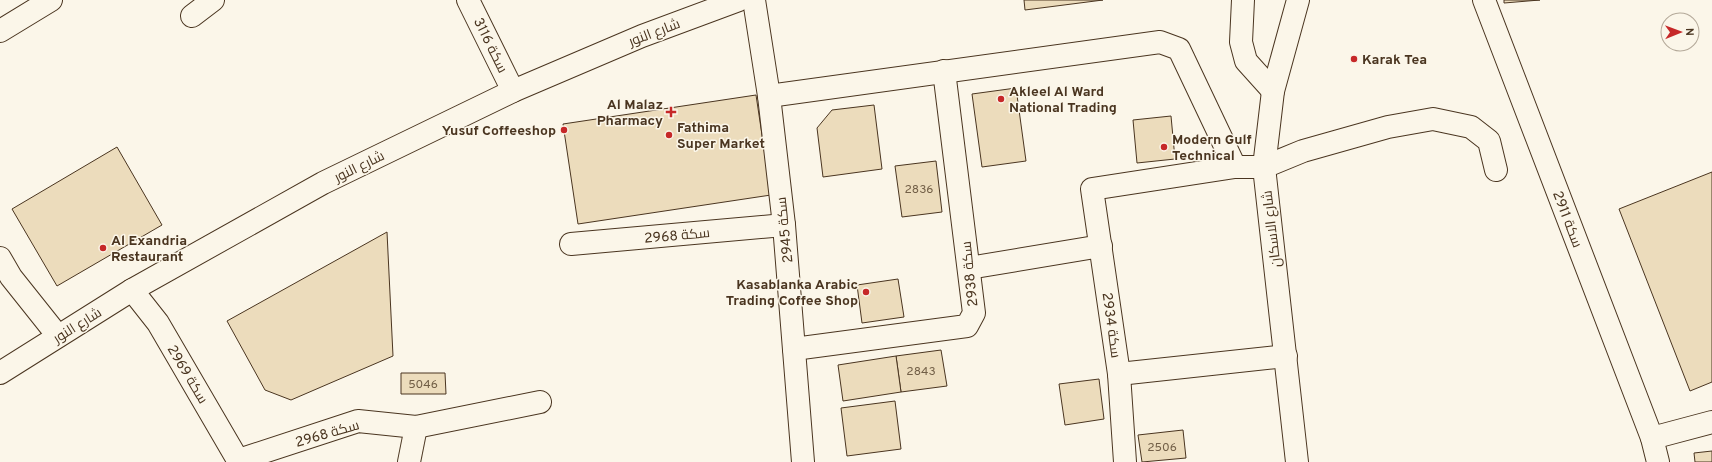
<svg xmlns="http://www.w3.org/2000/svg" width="1712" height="462" font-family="Overpass,Cairo,sans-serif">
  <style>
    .building { fill: #ecdcbc; stroke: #4a3520 }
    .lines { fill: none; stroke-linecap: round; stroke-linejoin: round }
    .minor-casing { stroke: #4a3520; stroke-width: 24 }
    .minor { stroke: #fbf6e9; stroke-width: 22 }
    .poi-dot { fill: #c62828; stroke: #fbf6e9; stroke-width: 1.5 }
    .labels { text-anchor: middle; stroke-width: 3; stroke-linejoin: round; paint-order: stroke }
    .number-label { font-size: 12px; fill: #725f47 }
    .street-label { font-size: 14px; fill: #4a3520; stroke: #fbf6e9 }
    .poi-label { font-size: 14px; font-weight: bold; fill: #4a3520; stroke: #fbf6e9; text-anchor: start }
  </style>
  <rect width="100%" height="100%" fill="#fbf6e9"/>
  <!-- building -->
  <g class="building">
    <polygon points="1024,0 1103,0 1025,10"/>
    <polygon points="1504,0 1540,0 1504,3"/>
    <polygon points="1016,88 1026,161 982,167 972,94"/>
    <polygon points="756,95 771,195 578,224 563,124"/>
    <polygon points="874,105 882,169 823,177 817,128 832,110"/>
    <polygon points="1171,116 1175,159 1137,163 1133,120"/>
    <polygon points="117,147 162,225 57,286 12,209"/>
    <polygon points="936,161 942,212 902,217 895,166"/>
    <polygon points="1712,172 1712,382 1690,391 1619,209"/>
    <polygon points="387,232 393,356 291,400 265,390 227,321"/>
    <polygon points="898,279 904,317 862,323 857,285"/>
    <polygon points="941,350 947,386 901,392 896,356"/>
    <polygon points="896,356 901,392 843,401 838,365"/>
    <polygon points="401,373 445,373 446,394 401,394"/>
    <polygon points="1099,379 1104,419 1065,425 1059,384"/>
    <polygon points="895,401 901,449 847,456 841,408"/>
    <polygon points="1183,430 1186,458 1142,462 1138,435"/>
    <polygon points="1712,451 1712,462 1695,462 1694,453"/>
  </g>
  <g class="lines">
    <!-- minor casing -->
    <g class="minor-casing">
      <g id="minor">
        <polyline points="468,0 513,91"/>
        <polyline points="754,0 769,96 784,225 803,462"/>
        <polyline points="1243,0 1241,42 1246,61 1273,91"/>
        <polyline points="1484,0 1652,438 1658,462"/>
        <polyline points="192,16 213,0"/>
        <polyline points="0,31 51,0"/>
        <polyline points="769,96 1160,42 1179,49 1235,167"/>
        <polyline points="571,244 784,225"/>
        <polyline points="0,258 11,277 58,336"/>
        <polyline points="969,268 1101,246"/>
        <polyline points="132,290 158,323 239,462"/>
        <polyline points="794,349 967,326 974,313 944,71"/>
        <polyline points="0,373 132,290 323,183 513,91 642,36 739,0"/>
        <polyline points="1119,374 1286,356"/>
        <polyline points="1652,438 1712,422"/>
        <polyline points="239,460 358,421 416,427 540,402"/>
        <polyline points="409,462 416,427"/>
        <polyline points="1125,462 1119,374 1092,189 1235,167 1264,167 1303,151 1388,127 1433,119 1471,127 1489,141 1496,170"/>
        <polyline points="1297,462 1264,167 1273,91 1298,0"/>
      </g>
    </g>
    <!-- minor -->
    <use href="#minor" class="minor"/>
  </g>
  <!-- markers -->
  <g class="poi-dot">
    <circle cx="1354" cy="59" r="4"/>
    <circle cx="1001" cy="99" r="4"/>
    <path d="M669 106h4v4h4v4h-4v4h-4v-4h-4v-4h4z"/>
    <circle cx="564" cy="130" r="4"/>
    <circle cx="669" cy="135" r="4"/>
    <circle cx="1164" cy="147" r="4"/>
    <circle cx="103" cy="248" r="4"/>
    <circle cx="866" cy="292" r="4"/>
  </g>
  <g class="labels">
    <!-- number labels -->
    <g class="number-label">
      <text x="919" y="193">2836</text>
      <text x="921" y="375">2843</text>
      <text x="423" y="388">5046</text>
      <text x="1162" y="451">2506</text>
    </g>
    <!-- street labels -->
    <g class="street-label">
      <text transform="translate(654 32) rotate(-21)" y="5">شارع النور</text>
      <text transform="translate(491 45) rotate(64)" y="5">سكة 3116</text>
      <text transform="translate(359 166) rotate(-26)" y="5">شارع النور</text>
      <text transform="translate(1568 219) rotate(69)" y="5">سكة 2911</text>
      <text transform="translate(1271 229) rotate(-97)" y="5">شارع الاسكان</text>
      <text transform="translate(784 230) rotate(-96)" y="5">سكة 2945</text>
      <text transform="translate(677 235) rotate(-5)" y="5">سكة 2968</text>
      <text transform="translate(969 274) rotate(-96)" y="5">سكة 2938</text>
      <text transform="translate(77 325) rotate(-32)" y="5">شارع النور</text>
      <text transform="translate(1112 325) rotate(82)" y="5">سكة 2934</text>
      <text transform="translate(188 374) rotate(59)" y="5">سكة 2969</text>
      <text transform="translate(327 433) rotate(-16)" y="5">سكة 2968</text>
    </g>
    <!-- poi labels -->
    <g class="poi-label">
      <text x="1362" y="64">Karak Tea</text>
      <text x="1009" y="96">Akleel Al Ward<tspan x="1009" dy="16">National Trading</tspan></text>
      <text x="663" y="109" text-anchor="end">Al Malaz<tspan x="663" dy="16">Pharmacy</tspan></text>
      <text x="677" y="132">Fathima<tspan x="677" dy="16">Super Market</tspan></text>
      <text x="556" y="135" text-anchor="end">Yusuf Coffeeshop</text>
      <text x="1172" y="144">Modern Gulf<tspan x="1172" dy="16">Technical</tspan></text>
      <text x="111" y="245">Al Exandria<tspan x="111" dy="16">Restaurant</tspan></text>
      <text x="858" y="289" text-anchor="end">Kasablanka Arabic<tspan x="858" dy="16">Trading Coffee Shop</tspan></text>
    </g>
  </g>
  <!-- north arrow -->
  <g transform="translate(1680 32) rotate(89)"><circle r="19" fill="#fbf6e9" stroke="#b4a999"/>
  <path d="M0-3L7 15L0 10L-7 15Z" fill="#c62828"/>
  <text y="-6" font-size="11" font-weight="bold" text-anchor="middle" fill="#4a3520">N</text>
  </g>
</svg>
